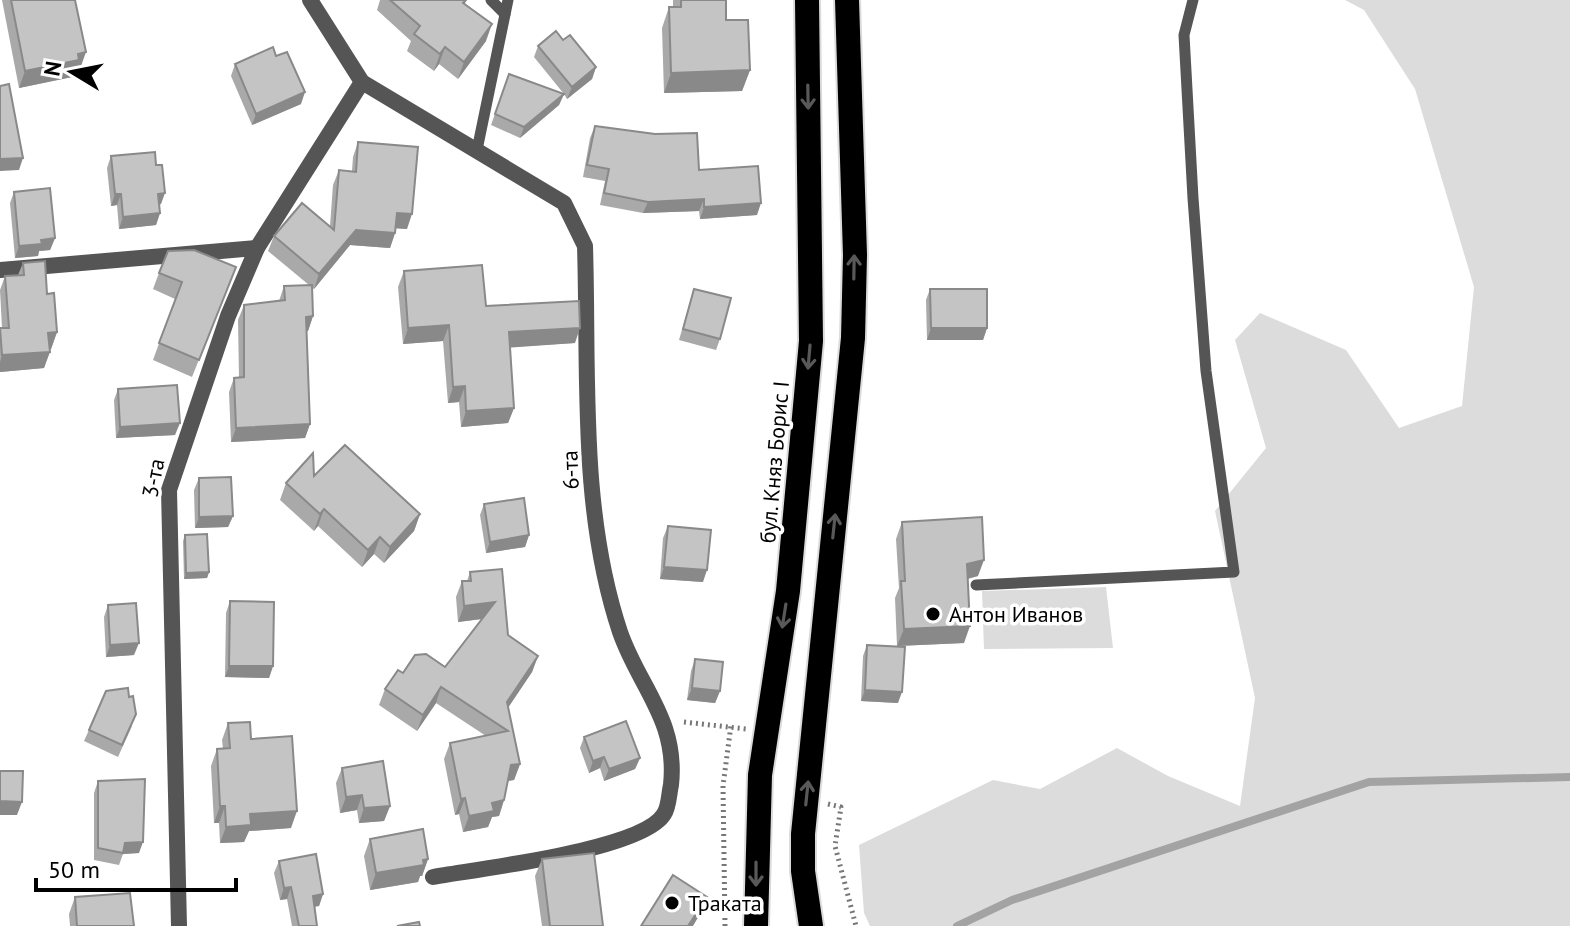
<svg xmlns="http://www.w3.org/2000/svg" width="1570" height="926" font-family="'PT Sans',sans-serif">
  <style>
    .green { fill: #dcdcdc }
    .lines { fill: none; stroke-linecap: round; stroke-linejoin: round }
    .stream { stroke: #a3a3a3; stroke-width: 8 }
    .highway-casing { stroke: #dbdbdb; stroke-width: 28 }
    .path { stroke: #777; stroke-width: 5; stroke-dasharray: 2 4; stroke-linecap: butt }
    .lane { stroke: #555; stroke-width: 11 }
    .street { stroke: #555; stroke-width: 16 }
    .highway { stroke: #000; stroke-width: 24 }
    .wall { fill: #a9a9a9 }
    .shaded-wall { fill: #898989 }
    .building { fill: #c4c4c4; stroke: #898989; stroke-width: 2 }
    .oneway { stroke: #595959 }
    .poi-dot { fill: #000; stroke: #fff; stroke-width: 3 }
    .labels { text-anchor: middle; stroke-width: 7; stroke-linejoin: round; paint-order: stroke }
    .street-label { font-size: 22px; fill: #000; stroke: #fff }
    .poi-label { font-size: 22px; fill: #000; stroke: #fff; text-anchor: start }
  </style>
  <rect width="100%" height="100%" fill="#fff"/>
  <!-- green -->
  <g class="green">
    <polygon points="1345,0 1570,0 1570,926 870,926 864,913 859,845 993,780 1040,789 1117,748 1168,776 1240,806 1255,698 1215,511 1266,448 1235,340 1260,313 1346,350 1399,428 1462,406 1474,287 1415,89 1364,10"/>
    <polygon points="1106,587 1113,648 984,649 982,591"/>
  </g>
  <g class="lines">
    <!-- stream -->
    <polyline class="stream" points="957,926 1012,900 1369,782 1570,777"/>
    <!-- highway casing -->
    <g class="highway-casing">
      <g id="highway">
        <polyline points="756,926 760,775 788,591 811,341 807,0"/>
        <polyline points="811,926 803,871 803,834 853,338 855,255 847,0"/>
      </g>
    </g>
    <!-- path -->
    <g class="path">
      <polyline points="684,722 746,729"/>
      <polyline points="828,804 841,807 835,846 856,926"/>
      <polyline points="725,926 723,786 731,725"/>
    </g>
    <!-- lane -->
    <g class="lane">
      <polyline points="491,0 505,14"/>
      <polyline points="477,150 508,0"/>
      <polyline points="976,585 1234,572 1206,371 1193,198 1184,35 1193,0"/>
    </g>
    <!-- street -->
    <g class="street">
      <path d="M310 0 362 82 564 203 585 246C589 374 579 509 620 632 639 687 678 720 671 785 669 793 669 807 664 814 643 850 477 869 433 877"/>
      <polyline points="0,270 257,248"/>
      <polyline points="179,926 169,490 228,316 257,248 362,82"/>
    </g>
    <!-- highway -->
    <use href="#highway" class="highway"/>
  </g>
  <!-- wall -->
  <g class="wall">
    <polygon points="2,0 75,0 80,69 75,70 72,77 19,88"/>
    <polygon points="380,0 466,0 465,4 486,41 458,79 439,64 434,71 407,51 411,41 377,10"/>
    <polygon points="673,0 726,0 726,20 750,70 742,91 664,93 662,28 669,7 673,7"/>
    <polygon points="563,40 596,67 592,79 567,99 564,94 559,105 520,138 491,125 509,74 564,94 534,57 538,46"/>
    <polygon points="276,56 301,104 252,125 231,76 235,64"/>
    <polygon points="595,126 699,170 757,215 700,219 699,211 643,213 600,205 605,181 583,177 590,138"/>
    <polygon points="358,142 407,229 396,228 395,233 390,248 350,245 314,289 312,288 313,316 308,331 306,331 310,424 305,438 231,442 229,392 234,378 239,377 238,320 244,305 279,301 284,286 309,285 268,251 274,236 330,226 333,185 339,170 352,171 353,157"/>
    <polygon points="111,156 161,204 159,205 160,213 156,225 119,229 117,205 111,206 107,168"/>
    <polygon points="14,192 55,238 50,250 39,251 38,256 15,258 10,203"/>
    <polygon points="23,263 47,294 57,332 51,349 50,349 44,368 0,372 0,328 2,328 0,290 5,276 18,275"/>
    <polygon points="236,267 192,377 153,360 175,299 153,289 159,273"/>
    <polygon points="404,271 486,306 575,343 510,347 514,408 508,423 461,427 459,402 448,403 443,341 403,344 398,287"/>
    <polygon points="694,289 720,339 716,350 679,340"/>
    <polygon points="930,289 987,328 983,340 927,340 926,300"/>
    <polygon points="118,389 175,435 116,438 114,400"/>
    <polygon points="314,476 420,514 414,531 384,563 374,554 362,567 318,526 314,531 280,500 286,483"/>
    <polygon points="199,478 233,516 228,527 195,528 194,490"/>
    <polygon points="484,504 529,535 525,547 486,553 480,515"/>
    <polygon points="902,522 978,576 968,579 964,643 897,646 895,598 899,588 896,539"/>
    <polygon points="668,526 703,582 660,579 663,538"/>
    <polygon points="185,535 209,572 207,578 184,579 183,541"/>
    <polygon points="470,572 508,635 538,656 532,672 508,708 520,764 514,780 508,781 504,800 499,816 492,817 488,827 463,832 459,814 455,815 444,759 450,743 486,736 436,703 417,731 379,705 385,689 403,673 445,667 482,619 458,622 456,597 462,581 467,581"/>
    <polygon points="230,601 273,666 269,678 225,677 226,613"/>
    <polygon points="108,605 134,655 106,657 104,617"/>
    <polygon points="867,645 898,703 861,701 863,656"/>
    <polygon points="695,659 720,691 715,703 687,700 691,671"/>
    <polygon points="228,723 251,739 291,828 249,831 244,842 220,843 219,823 214,823 211,766 217,749 223,749 222,740"/>
    <polygon points="132,726 118,757 84,741 89,730"/>
    <polygon points="584,737 640,758 635,769 604,781 600,768 589,773 580,748"/>
    <polygon points="342,768 390,806 384,821 359,823 357,810 340,813 336,783"/>
    <polygon points="98,781 139,853 123,854 119,865 94,860 94,793"/>
    <polygon points="370,839 428,859 422,876 420,876 418,882 370,890 364,856"/>
    <polygon points="542,859 603,926 542,926 535,876"/>
    <polygon points="279,861 323,894 319,906 314,906 317,926 292,926 287,899 280,900 274,873"/>
    <polygon points="75,897 134,926 70,926 69,914"/>
  </g>
  <!-- shaded-wall -->
  <g class="shaded-wall">
    <polygon points="492,24 486,41 458,79 464,62"/>
    <polygon points="445,47 439,64 434,71 440,54"/>
    <polygon points="86,52 80,69 75,70 72,77 19,88 25,71"/>
    <polygon points="596,67 592,79 567,99 572,87"/>
    <polygon points="750,70 742,91 664,93 671,73"/>
    <polygon points="305,92 301,104 252,125 256,114"/>
    <polygon points="564,94 559,105 520,138 524,127"/>
    <polygon points="23,158 19,170 0,171 0,159"/>
    <polygon points="165,193 161,204 153,205 158,194"/>
    <polygon points="115,194 121,194 117,205 111,206"/>
    <polygon points="704,199 699,211 643,213 648,202"/>
    <polygon points="761,203 757,215 700,219 704,207"/>
    <polygon points="160,213 156,225 119,229 123,217"/>
    <polygon points="397,213 412,214 407,229 391,228"/>
    <polygon points="356,230 395,233 390,248 350,245 314,289 319,274"/>
    <polygon points="55,238 50,250 39,251 38,256 15,258 19,246 41,240"/>
    <polygon points="313,316 308,331 300,331 306,317"/>
    <polygon points="449,325 443,341 403,344 408,328"/>
    <polygon points="580,328 575,343 503,348 509,332"/>
    <polygon points="931,328 987,328 983,340 927,340"/>
    <polygon points="57,332 51,349 42,350 48,333"/>
    <polygon points="50,352 44,368 0,372 0,362 2,355"/>
    <polygon points="465,386 459,402 448,403 453,387"/>
    <polygon points="514,408 508,423 461,427 466,411"/>
    <polygon points="180,423 175,435 116,438 120,427"/>
    <polygon points="310,424 305,438 231,442 236,428"/>
    <polygon points="324,509 318,526 314,531 320,514"/>
    <polygon points="420,514 414,531 384,563 390,547"/>
    <polygon points="233,516 228,527 195,528 199,517"/>
    <polygon points="529,535 525,547 486,553 490,542"/>
    <polygon points="380,537 374,554 362,567 368,550"/>
    <polygon points="984,560 978,576 961,580 967,564"/>
    <polygon points="664,567 707,570 703,582 660,579"/>
    <polygon points="209,572 207,578 184,579 186,573"/>
    <polygon points="495,602 489,618 458,622 464,606"/>
    <polygon points="970,626 964,643 897,646 904,629"/>
    <polygon points="139,643 134,655 106,657 110,645"/>
    <polygon points="538,656 532,672 501,718 507,702"/>
    <polygon points="229,666 273,666 269,678 225,677"/>
    <polygon points="441,687 436,703 417,731 423,715"/>
    <polygon points="692,688 720,691 715,703 687,700"/>
    <polygon points="865,690 902,692 898,703 861,701"/>
    <polygon points="604,757 600,768 589,773 593,761"/>
    <polygon points="640,758 635,769 604,781 609,769"/>
    <polygon points="520,764 514,780 506,781 511,765"/>
    <polygon points="362,795 357,810 340,813 346,797"/>
    <polygon points="465,798 459,814 455,815 461,799"/>
    <polygon points="504,800 499,816 492,817 488,827 463,832 469,816 492,803"/>
    <polygon points="0,801 22,802 17,815 0,815"/>
    <polygon points="220,806 225,806 219,823 214,823"/>
    <polygon points="390,806 384,821 359,823 364,808"/>
    <polygon points="297,811 291,828 249,831 244,842 220,843 226,827 250,814"/>
    <polygon points="143,842 139,853 123,854 125,843"/>
    <polygon points="428,859 422,876 420,876 418,882 370,890 376,873"/>
    <polygon points="291,887 287,899 280,900 284,888"/>
    <polygon points="323,894 319,906 309,908 313,896"/>
    <polygon points="707,897 700,914 693,926 688,926"/>
  </g>
  <!-- building -->
  <g class="building">
    <polygon points="11,0 75,0 86,52 78,54 79,60 25,71"/>
    <polygon points="390,0 466,0 463,3 492,24 464,62 445,47 440,54 414,34 420,26"/>
    <polygon points="681,0 726,0 726,20 748,20 750,70 671,73 669,7 681,7"/>
    <polygon points="556,31 563,40 570,35 596,67 572,87 538,46"/>
    <polygon points="273,47 276,56 287,52 305,92 256,114 235,64"/>
    <polygon points="509,74 564,94 524,127 495,114"/>
    <polygon points="9,84 23,158 0,159 0,86"/>
    <polygon points="595,126 655,134 697,133 699,170 758,166 761,203 704,207 704,199 648,202 604,193 609,169 587,165"/>
    <polygon points="358,142 418,147 412,214 397,213 395,233 356,230 319,274 274,236 302,203 334,230 339,170 356,172"/>
    <polygon points="155,152 156,165 162,165 165,193 158,194 160,213 123,217 121,194 115,194 111,156"/>
    <polygon points="50,188 55,238 41,240 42,244 19,246 14,192"/>
    <polygon points="194,250 236,267 199,360 159,343 182,282 159,273 168,251"/>
    <polygon points="45,261 47,294 54,293 57,332 48,333 50,352 2,355 0,328 9,328 5,276 24,275 23,263"/>
    <polygon points="482,265 486,306 579,301 580,328 509,332 514,408 466,411 465,386 453,387 449,325 408,328 404,271"/>
    <polygon points="312,285 313,316 306,317 310,424 236,428 234,378 244,377 244,305 285,300 284,286"/>
    <polygon points="694,289 731,298 720,339 683,329"/>
    <polygon points="930,289 987,289 987,328 931,328"/>
    <polygon points="177,385 180,423 120,427 118,389"/>
    <polygon points="345,445 420,514 390,547 380,537 368,550 324,509 320,514 286,483 313,453 314,476"/>
    <polygon points="231,477 233,516 199,517 199,478"/>
    <polygon points="524,498 529,535 490,542 484,504"/>
    <polygon points="982,517 984,560 967,564 970,626 904,629 901,581 905,581 902,522"/>
    <polygon points="668,526 711,530 707,570 664,567"/>
    <polygon points="207,534 209,572 186,573 185,535"/>
    <polygon points="502,569 508,635 538,656 507,702 520,764 511,765 504,800 492,803 494,811 469,816 465,798 461,799 450,743 508,731 441,687 423,715 385,689 398,670 403,673 415,655 426,654 445,667 495,602 464,606 462,581 471,581 470,572"/>
    <polygon points="230,601 274,602 273,666 229,666"/>
    <polygon points="136,603 139,643 110,645 108,605"/>
    <polygon points="867,645 905,647 902,692 865,690"/>
    <polygon points="695,659 723,662 720,691 692,688"/>
    <polygon points="128,688 129,697 133,696 136,714 122,745 89,730 106,691"/>
    <polygon points="626,721 640,758 609,769 604,757 593,761 584,737"/>
    <polygon points="250,722 251,739 292,736 297,811 250,814 251,825 226,827 225,806 220,806 217,749 230,748 228,723"/>
    <polygon points="383,761 390,806 364,808 362,795 346,797 342,768"/>
    <polygon points="0,771 23,771 22,802 0,801"/>
    <polygon points="145,779 143,842 125,843 123,853 98,848 98,781"/>
    <polygon points="423,829 428,859 423,860 424,865 376,873 370,839"/>
    <polygon points="594,853 603,926 550,926 542,859"/>
    <polygon points="316,854 323,894 313,896 317,926 299,926 291,887 284,888 279,861"/>
    <polygon points="673,875 707,897 688,926 641,926"/>
    <polygon points="130,893 134,926 77,926 75,897"/>
    <polygon points="419,922 420,926 397,926"/>
  </g>
  <!-- one-way arrows -->
  <defs><path id="oneway-shaft" d="M-6 0H5M1.5-3L5.5 0L1.5 3" fill="none" stroke-width="1.6" stroke-linecap="round" stroke-linejoin="round" transform="scale(2)"/></defs>
  <g class="oneway">
    <use href="#oneway-shaft" transform="translate(808 97) rotate(89)"/>
    <use href="#oneway-shaft" transform="translate(854 267) rotate(-89)"/>
    <use href="#oneway-shaft" transform="translate(809 357) rotate(95)"/>
    <use href="#oneway-shaft" transform="translate(834 526) rotate(-84)"/>
    <use href="#oneway-shaft" transform="translate(784 616) rotate(99)"/>
    <use href="#oneway-shaft" transform="translate(807 793) rotate(-84)"/>
    <use href="#oneway-shaft" transform="translate(756 874) rotate(90)"/>
  </g>
  <!-- markers -->
  <g class="poi-dot">
    <circle cx="933" cy="614" r="8"/>
    <circle cx="672" cy="903" r="8"/>
  </g>
  <g class="labels">
    <!-- street labels -->
    <g class="street-label">
      <text transform="translate(774 462) rotate(-85)" y="8">бул. Княз Борис I</text>
      <text transform="translate(570 470) rotate(-92)" y="8">6-та</text>
      <text transform="translate(153 478) rotate(-79)" y="8">3-та</text>
    </g>
    <!-- poi labels -->
    <g class="poi-label">
      <text x="949" y="622">Антон Иванов</text>
      <text x="688" y="911">Траката</text>
    </g>
  </g>
  <!-- north arrow -->
  <g transform="translate(72 72) rotate(280)" stroke="#ffffff" stroke-width="6" paint-order="stroke">
  <path d="M0-6L14 30L0 20L-14 30Z" fill="#000000"/>
  <text y="-12" font-size="22" font-weight="bold" text-anchor="middle" fill="#000000">N</text>
  </g>
  <!-- scale -->
  <path d="M36 878v12h200v-12" fill="none" stroke="#000000" stroke-width="4"/>
  <text x="48" y="878" font-size="24" fill="#000000" stroke="#ffffff" stroke-width="6" paint-order="stroke">50 m</text>
</svg>
